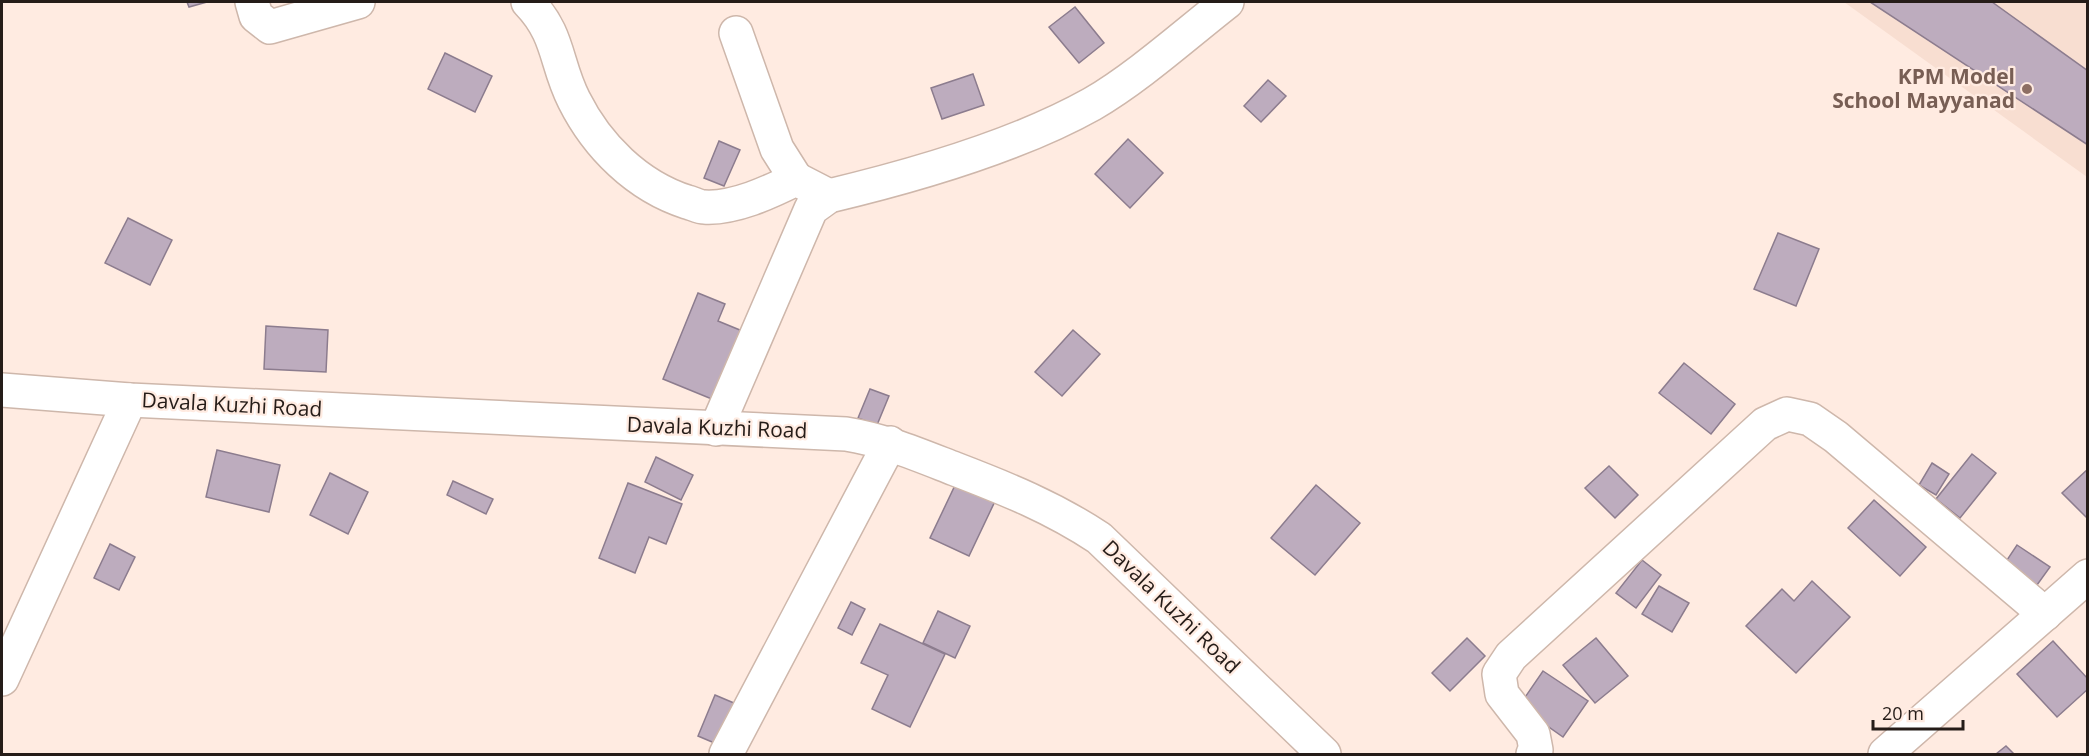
<svg xmlns="http://www.w3.org/2000/svg" width="2089" height="756" font-family="'Open Sans',sans-serif">
  <style>
    .built { fill: #f8ded1 }
    .building { fill: #bdacbe; stroke: #8c7c8e; stroke-width: 1.5 }
    .lines { fill: none; stroke-linecap: round; stroke-linejoin: round }
    .minor-casing { stroke: #ceb7ab; stroke-width: 36 }
    .tertiary-casing { stroke: #ceb7ab; stroke-width: 36 }
    .secondary-casing { stroke: #ceb7ab; stroke-width: 36 }
    .minor { stroke: #fff; stroke-width: 33 }
    .tertiary { stroke: #fff; stroke-width: 33 }
    .secondary { stroke: #fff; stroke-width: 33 }
    .education-dot { fill: #8d6e63; stroke: #ffebe1; stroke-width: 2 }
    .labels { text-anchor: middle; stroke-width: 4.5; stroke-linejoin: round; paint-order: stroke }
    .education-label { font-size: 21px; font-weight: bold; fill: #785e54; stroke: #ffebe1; text-anchor: end }
    .street-label { font-size: 21px; fill: #251c18; stroke: #ffebe1 }
  </style>
  <rect width="100%" height="100%" fill="#ffebe1"/>
  <!-- built -->
  <polygon class="built" points="1844,2 2087,2 2087,177"/>
  <!-- building -->
  <g class="building">
    <polygon points="187,2 207,2 189,7"/>
    <polygon points="1870,2 1992,2 2088,71 2088,145"/>
    <polygon points="1075,7 1104,43 1079,63 1049,27"/>
    <polygon points="445,53 492,76 475,112 428,89"/>
    <polygon points="973,74 984,105 942,119 931,88"/>
    <polygon points="1268,80 1286,96 1261,122 1244,106"/>
    <polygon points="1128,139 1163,173 1130,208 1095,174"/>
    <polygon points="719,141 740,150 724,186 704,178"/>
    <polygon points="128,218 172,240 150,285 105,263"/>
    <polygon points="1778,233 1819,249 1796,306 1754,289"/>
    <polygon points="698,293 725,304 718,321 752,335 724,404 663,379"/>
    <polygon points="266,326 328,330 326,372 264,369"/>
    <polygon points="1073,330 1100,354 1062,396 1035,372"/>
    <polygon points="1684,363 1735,404 1711,434 1659,393"/>
    <polygon points="870,389 889,396 877,425 858,418"/>
    <polygon points="217,450 280,465 269,512 206,497"/>
    <polygon points="1972,454 1996,473 1960,518 1936,499"/>
    <polygon points="656,457 693,475 681,500 645,482"/>
    <polygon points="1932,463 1949,474 1936,495 1919,485"/>
    <polygon points="1609,466 1638,495 1615,518 1585,488"/>
    <polygon points="2088,469 2088,519 2062,493"/>
    <polygon points="330,473 368,492 348,534 310,515"/>
    <polygon points="958,479 997,497 969,556 930,538"/>
    <polygon points="453,481 493,499 486,514 447,495"/>
    <polygon points="628,483 682,504 666,544 649,537 635,573 599,558"/>
    <polygon points="1316,485 1360,523 1315,575 1271,538"/>
    <polygon points="1874,500 1926,547 1900,576 1848,528"/>
    <polygon points="110,544 135,557 119,590 94,578"/>
    <polygon points="2017,545 2050,567 2037,585 2005,563"/>
    <polygon points="1642,560 1661,575 1636,608 1616,593"/>
    <polygon points="1812,581 1850,617 1796,673 1746,626 1782,589 1794,601"/>
    <polygon points="1659,586 1689,603 1672,632 1642,614"/>
    <polygon points="851,602 865,609 852,635 838,628"/>
    <polygon points="938,611 970,626 955,658 923,643"/>
    <polygon points="880,624 945,654 910,727 872,709 888,675 861,663"/>
    <polygon points="1467,638 1485,656 1450,691 1432,673"/>
    <polygon points="1596,638 1628,676 1595,703 1563,665"/>
    <polygon points="2053,641 2088,679 2088,689 2057,717 2017,674"/>
    <polygon points="1543,671 1588,701 1563,737 1519,706"/>
    <polygon points="715,695 748,709 731,750 698,736"/>
    <polygon points="2006,746 2014,754 1996,754"/>
  </g>
  <g class="lines">
    <!-- minor casing -->
    <g class="minor-casing">
      <g id="minor">
        <polyline points="252,2 256,16 270,27 358,2"/>
        <path d="M528 2C560 35 555 63 574 100 597 146 637 186 687 202 692 203 699 207 704 207 734 209 770 192 796 179L829 196"/>
        <polyline points="736,33 777,149 796,179"/>
        <path d="M716 429 811 209 829 196C913 176 1017 146 1092 104 1137 78 1186 34 1227 2"/>
        <polyline points="2,679 130,400"/>
        <polyline points="726,754 890,443"/>
        <polyline points="1533,754 1536,750 1533,734 1502,694 1499,674 1511,656 1765,424 1787,414 1810,419 1836,437 2045,614"/>
      </g>
    </g>
    <!-- tertiary casing -->
    <g class="tertiary-casing">
      <path id="tertiary" d="M2 390 130 400 846 434C884 440 919 455 955 469 1007 489 1052 507 1099 538L1324 754"/>
    </g>
    <!-- secondary casing -->
    <g class="secondary-casing">
      <polyline id="secondary" points="1885,754 2088,576"/>
    </g>
    <!-- minor -->
    <use href="#minor" class="minor"/>
    <!-- tertiary -->
    <use href="#tertiary" class="tertiary"/>
    <!-- secondary -->
    <use href="#secondary" class="secondary"/>
  </g>
  <!-- markers -->
  <circle class="education-dot" cx="2027" cy="89" r="6"/>
  <g class="labels">
    <!-- education labels -->
    <g class="education-label">
      <text x="2015" y="84">KPM Model<tspan x="2015" dy="24">School Mayyanad</tspan></text>
    </g>
    <!-- street labels -->
    <g class="street-label">
      <text transform="translate(232 405) rotate(3)" y="7">Davala Kuzhi Road</text>
      <text transform="translate(717 428) rotate(2)" y="7">Davala Kuzhi Road</text>
      <text transform="translate(1171 607) rotate(44)" y="7">Davala Kuzhi Road</text>
    </g>
  </g>
  <!-- border -->
  <rect width="2089" height="756" fill="none" stroke="#251c18" stroke-width="6"/>
  <!-- scale -->
  <path d="M1873 720v9h90v-9" fill="none" stroke="#251c18" stroke-width="3"/>
  <text x="1882" y="720" font-size="18" fill="#251c18" stroke="#ffebe1" stroke-width="4.5" paint-order="stroke">20 m</text>
</svg>
